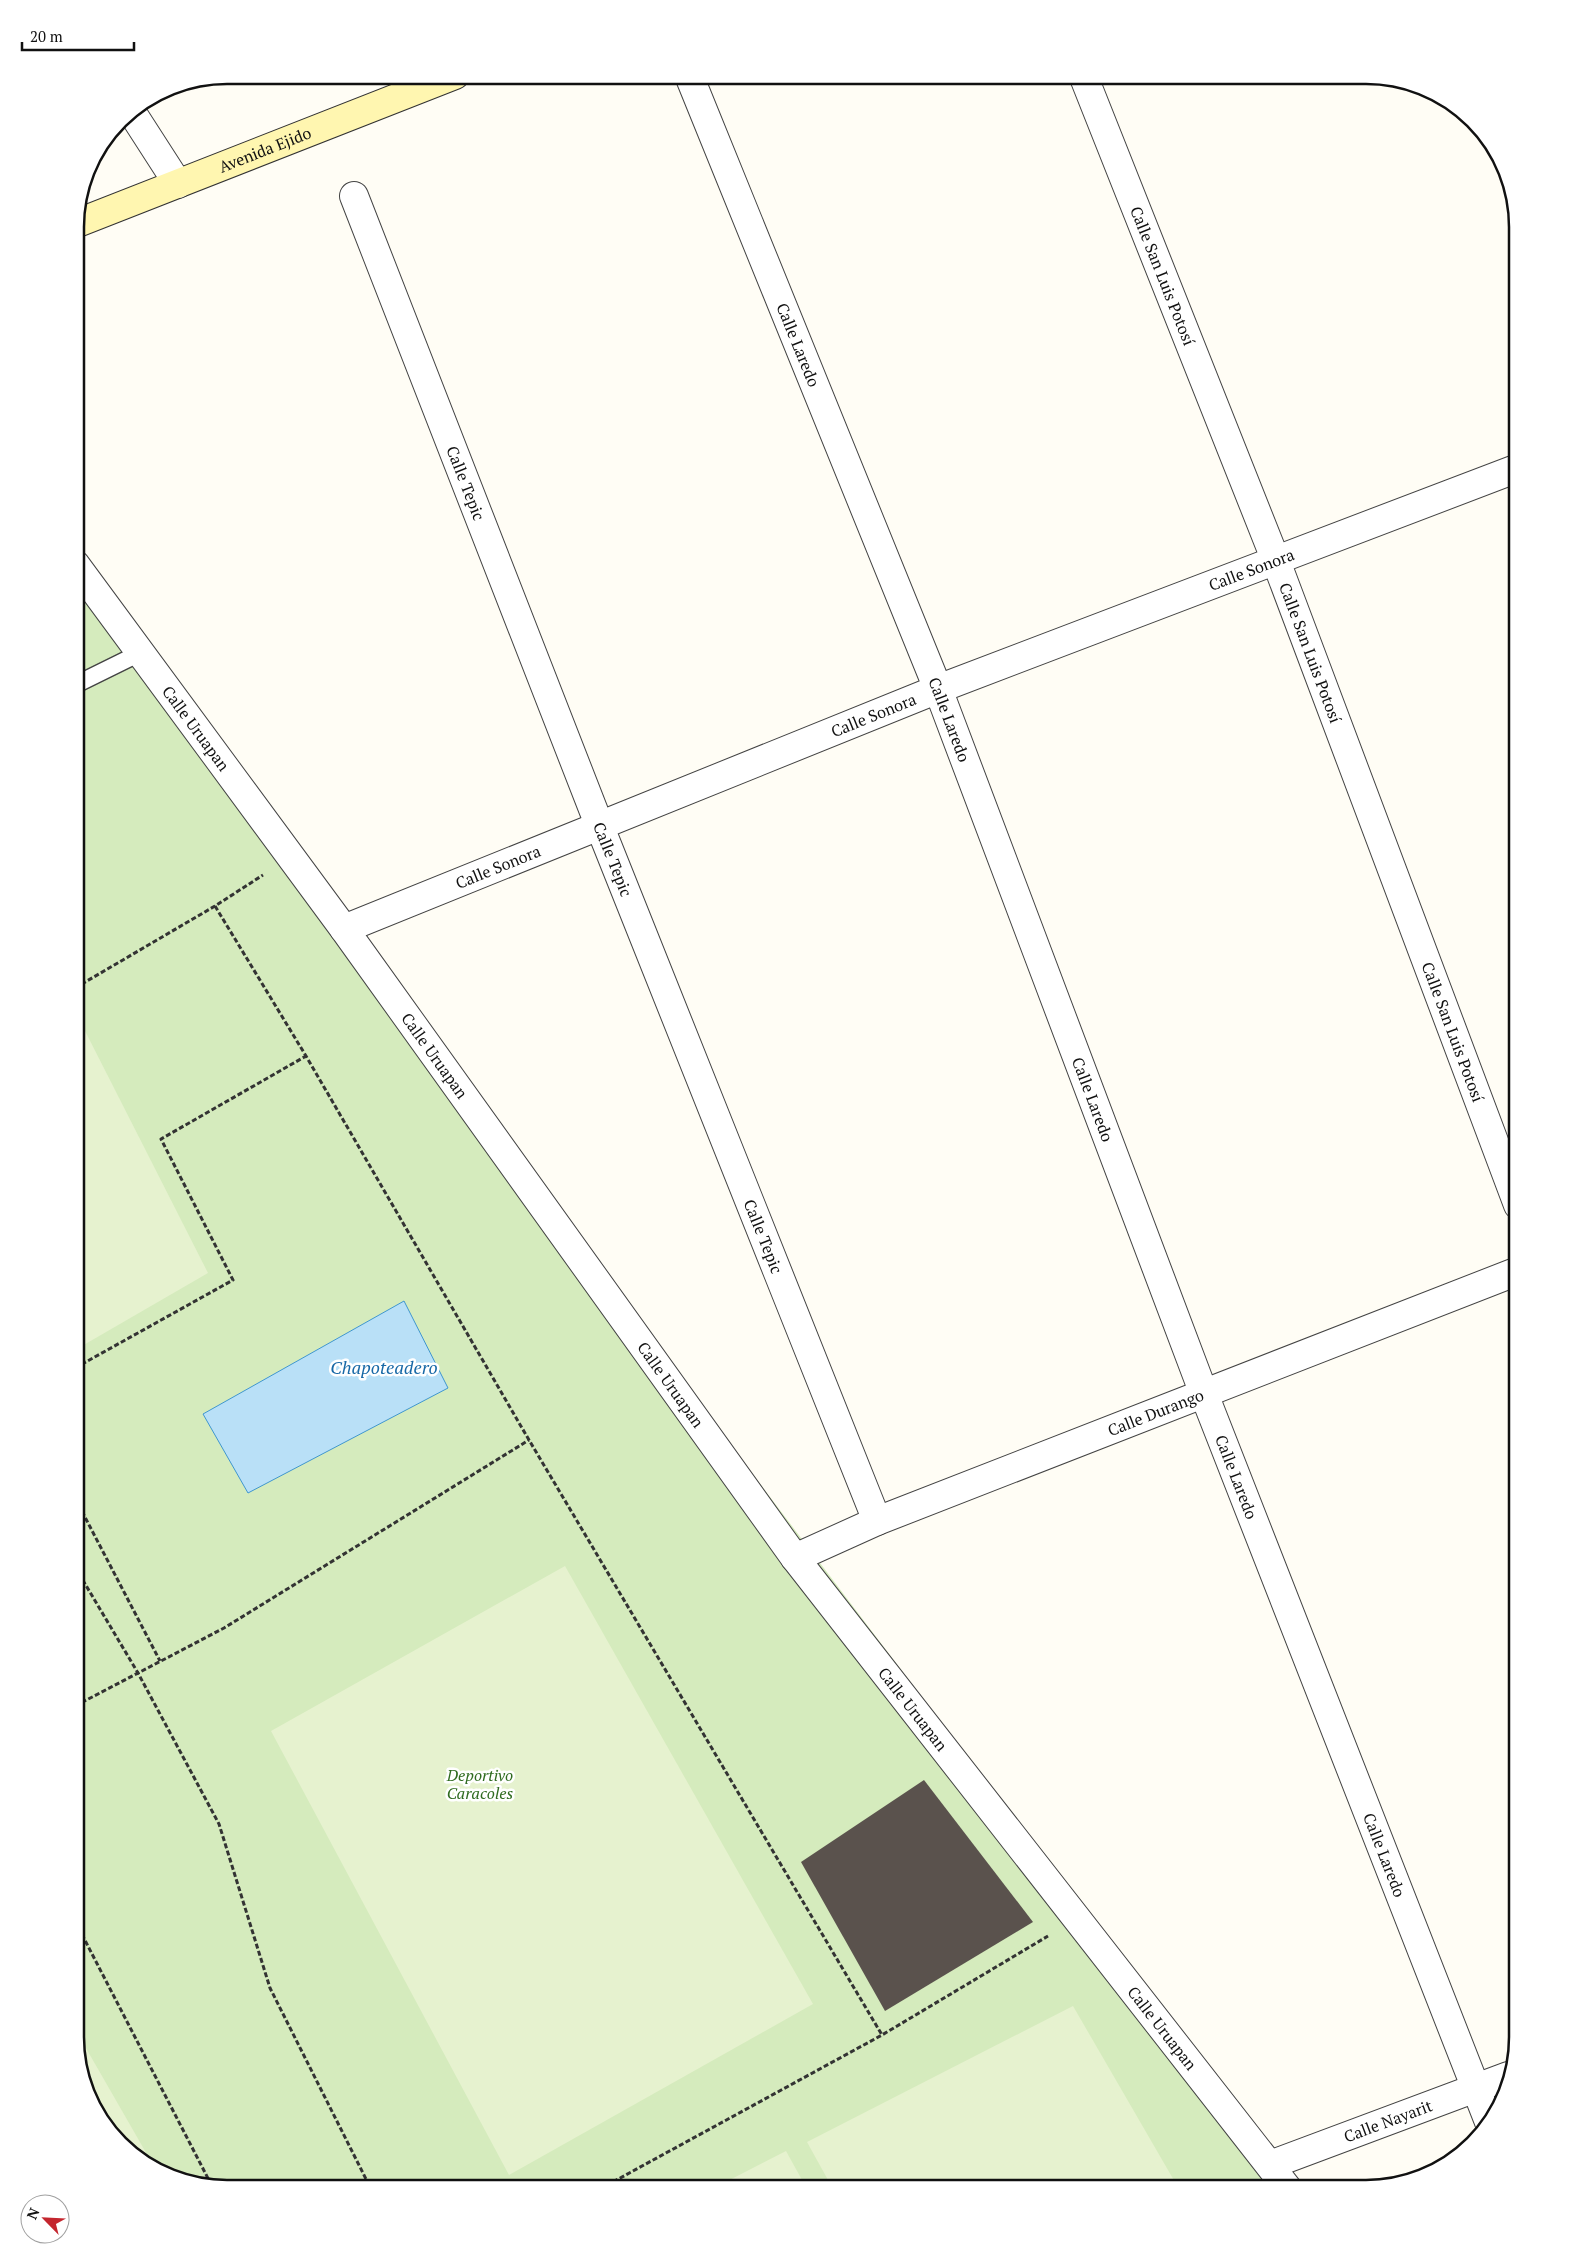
<svg xmlns="http://www.w3.org/2000/svg" width="1593" height="2264" font-family="'PT Serif',serif">
  <style>
    .green { fill: #d5ebbd }
    .pitch { fill: #e6f2cf }
    .water { fill: #b9e0f7; stroke: #3f96cf }
    .building { fill: #5a524d }
    .lines { fill: none; stroke-linecap: round; stroke-linejoin: round }
    .service-casing { stroke: #444; stroke-width: 19 }
    .minor-casing { stroke: #444; stroke-width: 30 }
    .secondary-casing { stroke: #333; stroke-width: 30 }
    .path { stroke: #333; stroke-width: 3; stroke-dasharray: 5 2.5; stroke-linecap: butt }
    .service { stroke: #fff; stroke-width: 16 }
    .minor { stroke: #fff; stroke-width: 28 }
    .secondary { stroke: #fff6b0; stroke-width: 28 }
    .labels { text-anchor: middle; stroke-width: 5; stroke-linejoin: round; paint-order: stroke }
    .street-label { font-size: 16px; fill: #111; stroke: #fff }
    .park-label { font-size: 16px; font-style: italic; fill: #2f6b1f; stroke: #fff }
    .water-label { font-size: 18px; font-style: italic; fill: #1768a6; stroke: #fff }
    .rim { fill: none; stroke: #111; stroke-width: 2.5 }
  </style>
  <rect width="100%" height="100%" fill="#fffdf5"/>
  <!-- green -->
  <polygon class="green" points="75,581 1295,2189 217,2189 150,2169 95,2114 75,2038"/>
  <!-- pitch -->
  <g class="pitch">
    <polygon points="81,1023 208,1273 75,1350 75,1026"/>
    <polygon points="565,1566 813,2004 509,2175 271,1731"/>
    <polygon points="1073,2006 1179,2189 833,2189 807,2142"/>
    <polygon points="75,2029 156,2170 150,2169 95,2114 75,2038"/>
    <polygon points="786,2151 807,2189 712,2189"/>
  </g>
  <!-- water -->
  <polygon class="water" points="404,1301 448,1388 248,1493 203,1414"/>
  <!-- building -->
  <polygon class="building" points="924,1780 1033,1922 885,2011 801,1862"/>
  <g class="lines">
    <!-- service casing -->
    <g class="service-casing">
      <polyline id="service" points="75,685 140,653"/>
    </g>
    <!-- minor casing -->
    <g class="minor-casing">
      <g id="minor">
        <path id="s1" d="M1083 75 1276 561 1518 1205"/>
        <path id="s2" d="M690 78 938 689 1204 1394 1489 2122"/>
        <polyline points="131,111 178,184"/>
        <path id="s3" d="M354 196 600 827 877 1521"/>
        <path id="s4" d="M75 564 344 929 795 1558 1288 2189"/>
        <path id="s5" d="M344 929 938 689 1518 468"/>
        <path id="s6" d="M795 1558 877 1521 1518 1271"/>
        <path id="s7" d="M1270 2165 1508 2076"/>
      </g>
    </g>
    <!-- secondary casing -->
    <g class="secondary-casing">
      <g id="secondary">
        <path id="s8" d="M75 224 455 75"/>
      </g>
    </g>
    <!-- path -->
    <g class="path">
      <polyline points="215,906 306,1056 529,1440 882,2035"/>
      <polyline points="75,988 215,906 263,875"/>
      <polyline points="75,1368 233,1280 161,1139 306,1056"/>
      <polyline points="75,1498 160,1661"/>
      <polyline points="75,1567 138,1673 219,1824 270,1988 371,2189"/>
      <polyline points="75,1706 224,1628 529,1440"/>
      <polyline points="75,1921 213,2188"/>
      <polyline points="600,2189 882,2035 1048,1936"/>
    </g>
    <!-- service -->
    <use href="#service" class="service"/>
    <!-- minor -->
    <use href="#minor" class="minor"/>
    <!-- secondary -->
    <use href="#secondary" class="secondary"/>
  </g>
  <g class="labels">
    <!-- street labels -->
    <g class="street-label">
      <text dy="6" stroke="none"><textPath href="#s8" startOffset="204">Avenida Ejido</textPath></text>
      <text dy="6" stroke="none"><textPath href="#s1" startOffset="216">Calle San Luis Potosí</textPath></text>
      <text dy="6" stroke="none"><textPath href="#s2" startOffset="288">Calle Laredo</textPath></text>
      <text dy="6" stroke="none"><textPath href="#s3" startOffset="308">Calle Tepic</textPath></text>
      <text dy="6" stroke="none"><textPath href="#s5" startOffset="976">Calle Sonora</textPath></text>
      <text dy="6" stroke="none"><textPath href="#s1" startOffset="621">Calle San Luis Potosí</textPath></text>
      <text dy="6" stroke="none"><textPath href="#s5" startOffset="571">Calle Sonora</textPath></text>
      <text dy="6" stroke="none"><textPath href="#s2" startOffset="692">Calle Laredo</textPath></text>
      <text dy="6" stroke="none"><textPath href="#s4" startOffset="204">Calle Uruapan</textPath></text>
      <text dy="6" stroke="none"><textPath href="#s3" startOffset="712">Calle Tepic</textPath></text>
      <text dy="6" stroke="none"><textPath href="#s5" startOffset="166">Calle Sonora</textPath></text>
      <text dy="6" stroke="none"><textPath href="#s1" startOffset="1026">Calle San Luis Potosí</textPath></text>
      <text dy="6" stroke="none"><textPath href="#s4" startOffset="609">Calle Uruapan</textPath></text>
      <text dy="6" stroke="none"><textPath href="#s2" startOffset="1098">Calle Laredo</textPath></text>
      <text dy="6" stroke="none"><textPath href="#s3" startOffset="1118">Calle Tepic</textPath></text>
      <text dy="6" stroke="none"><textPath href="#s4" startOffset="1014">Calle Uruapan</textPath></text>
      <text dy="6" stroke="none"><textPath href="#s6" startOffset="389">Calle Durango</textPath></text>
      <text dy="6" stroke="none"><textPath href="#s2" startOffset="1502">Calle Laredo</textPath></text>
      <text dy="6" stroke="none"><textPath href="#s4" startOffset="1419">Calle Uruapan</textPath></text>
      <text dy="6" stroke="none"><textPath href="#s2" startOffset="1908">Calle Laredo</textPath></text>
      <text dy="6" stroke="none"><textPath href="#s4" startOffset="1824">Calle Uruapan</textPath></text>
      <text dy="6" stroke="none"><textPath href="#s7" startOffset="126">Calle Nayarit</textPath></text>
    </g>
    <!-- park labels -->
    <g class="park-label">
      <text x="480" y="1781">Deportivo<tspan x="480" dy="18">Caracoles</tspan></text>
    </g>
    <!-- water labels -->
    <g class="water-label">
      <text x="384" y="1374">Chapoteadero</text>
    </g>
  </g>
  <!-- crop -->
  <path d="M0 0H1593V2264H0ZM227 84H1366A143 143 0 0 1 1509 227V2037A143 143 0 0 1 1366 2180H227A143 143 0 0 1 84 2037V227A143 143 0 0 1 227 84Z" fill="#fff" fill-rule="evenodd"/>
  <path class="rim" d="M227 84H1366A143 143 0 0 1 1509 227V2037A143 143 0 0 1 1366 2180H227A143 143 0 0 1 84 2037V227A143 143 0 0 1 227 84Z"/>
  <!-- north arrow -->
  <g transform="translate(45 2219) rotate(294)"><circle r="24" fill="#ffffff" stroke="#a0a0a0"/>
  <path d="M0-4L9 19L0 12L-9 19Z" fill="#c4262e"/>
  <text y="-8" font-size="14" font-weight="bold" text-anchor="middle" fill="#111111">N</text>
  </g>
  <!-- scale -->
  <path d="M22 42v8h112v-8" fill="none" stroke="#111111" stroke-width="2.5"/>
  <text x="30" y="42" font-size="15" fill="#111111" stroke="#ffffff" stroke-width="4" paint-order="stroke">20 m</text>
</svg>
